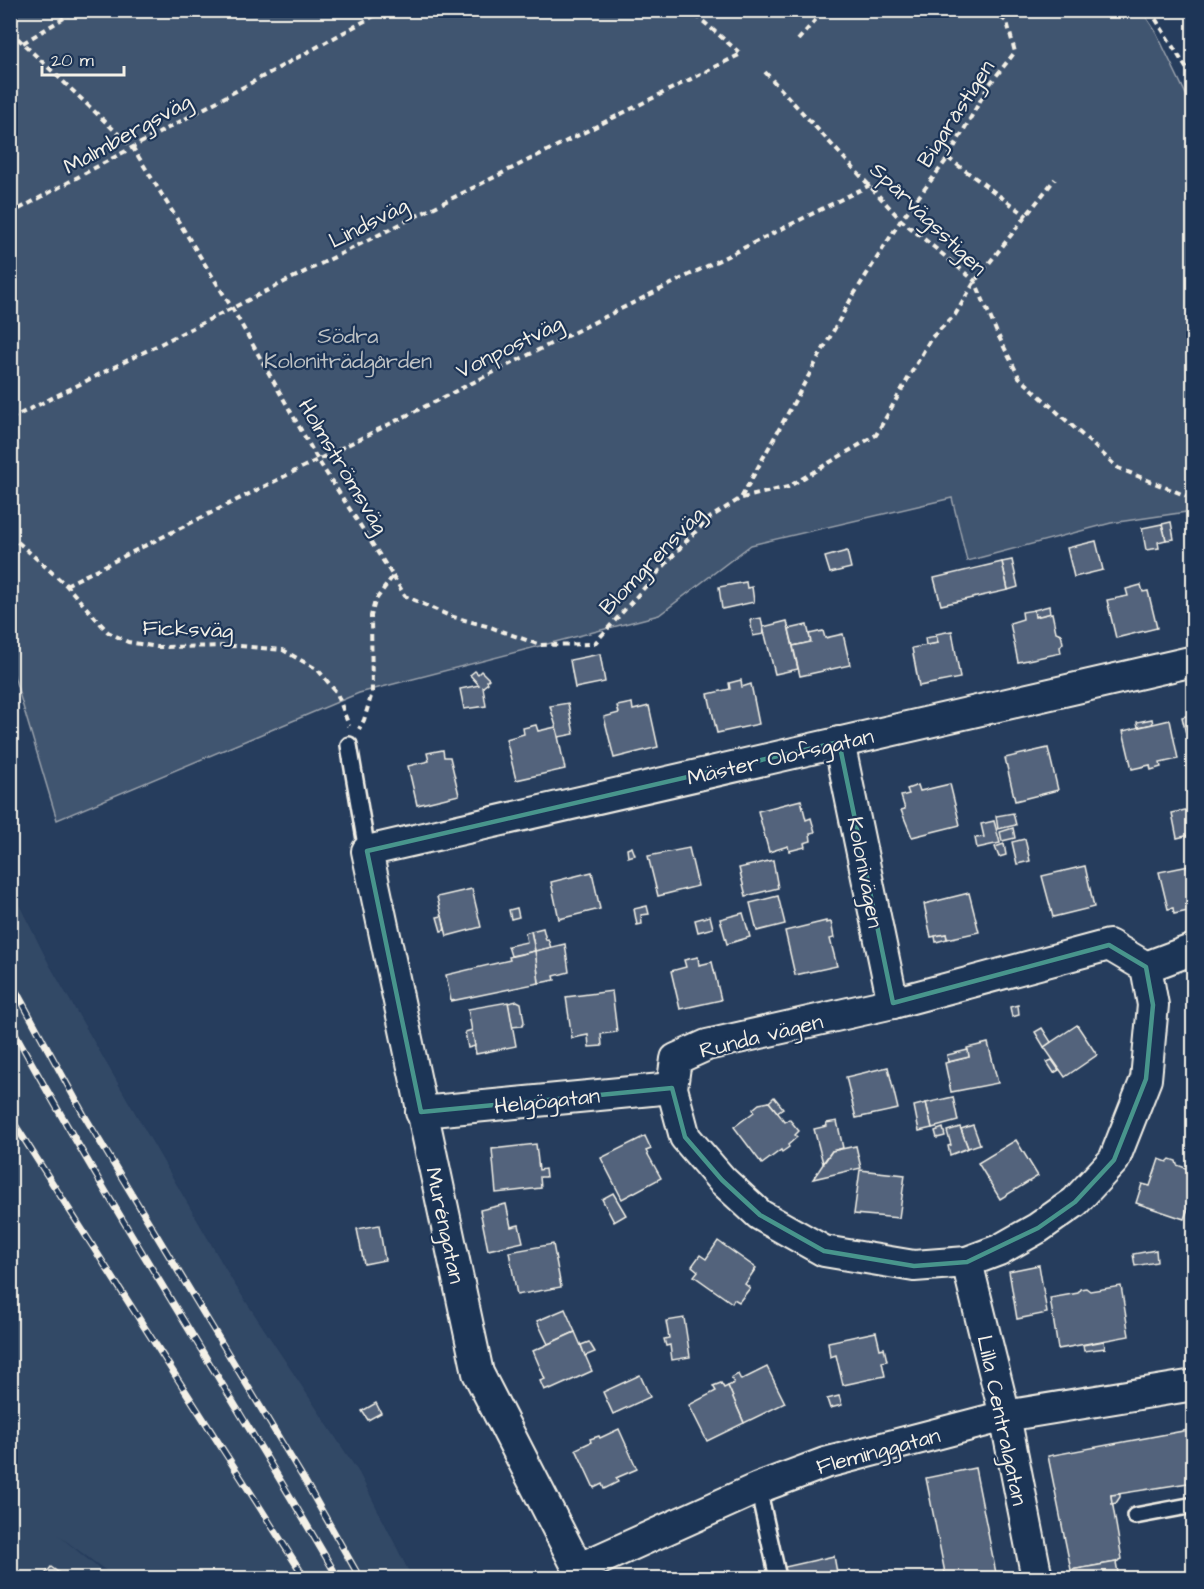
<svg xmlns="http://www.w3.org/2000/svg" width="1204" height="1589" font-family="'Architects Daughter',sans-serif">
  <style>
    .built { fill: #334966 }
    .green { fill: #40546f; stroke: #9aa2ac; stroke-width: 1.5 }
    .building { fill: #52647b; stroke: #f4f1e8; stroke-width: 1.5 }
    .lines { fill: none; stroke-linecap: round; stroke-linejoin: round }
    .lane-casing { stroke: #f4f1e8; stroke-width: 20 }
    .street-casing { stroke: #f4f1e8; stroke-width: 34 }
    .path { stroke: #f4f1e8; stroke-width: 4; stroke-dasharray: 6 4.5; stroke-linecap: butt }
    .lane { stroke: #1d3557; stroke-width: 15 }
    .street { stroke: #1d3557; stroke-width: 30 }
    .rail-casing { stroke: #f4f1e8; stroke-width: 7 }
    .rail { stroke: #1d3557; stroke-width: 4.5; stroke-dasharray: 14; stroke-linecap: butt }
    .marked { fill: none; stroke: #48958c; stroke-width: 4.5; stroke-linejoin: round }
    .labels { text-anchor: middle; stroke-width: 4.5; stroke-linejoin: round; paint-order: stroke }
    .street-label { font-size: 22px; fill: #f4f1e8; stroke: #1d3557 }
    .park-label { font-size: 22px; fill: #bec2c4; stroke: #1d3557 }
  </style>
  <rect width="100%" height="100%" fill="#263d5d"/>
  <filter id="ink" filterUnits="userSpaceOnUse"><feTurbulence type="fractalNoise" baseFrequency=".0167" numOctaves="2"/><feDisplacementMap in="SourceGraphic" scale="12" xChannelSelector="R" yChannelSelector="G"/><feConvolveMatrix kernelMatrix="1 2 1 2 8 2 1 2 1" color-interpolation-filters="sRGB"/></filter>
  <g filter="url(#ink)">
    <!-- built -->
    <polygon class="built" points="10,887 50,966 233,1282 359,1473 412,1578 116,1578 58,1535 110,1578 11,1578"/>
    <!-- green -->
    <polygon class="green" points="10,11 1142,11 1156,32 1193,109 1193,511 1111,523 967,561 952,498 751,545 659,615 359,693 57,820 11,666"/>
    <!-- building -->
    <g class="building">
      <polygon points="1171,522 1174,539 1166,540 1162,524"/>
      <polygon points="1162,524 1166,540 1158,542 1159,548 1146,550 1142,528"/>
      <polygon points="1096,541 1103,570 1074,577 1067,548"/>
      <polygon points="847,551 851,568 830,573 825,557"/>
      <polygon points="1012,560 1018,587 1008,590 1002,562"/>
      <polygon points="1002,562 1008,590 941,605 934,578"/>
      <polygon points="746,582 747,588 752,587 754,602 722,609 719,587"/>
      <polygon points="1141,585 1143,592 1148,591 1157,628 1116,638 1107,600 1128,596 1126,589"/>
      <polygon points="1049,606 1050,614 1035,617 1034,610"/>
      <polygon points="1034,610 1035,617 1052,613 1056,632 1061,634 1063,643 1060,647 1061,653 1018,662 1010,623 1023,619 1022,612"/>
      <polygon points="761,618 764,634 753,636 750,620"/>
      <polygon points="787,621 798,669 775,674 763,627"/>
      <polygon points="807,625 811,642 793,646 789,629"/>
      <polygon points="823,631 825,638 843,634 850,665 800,676 793,646 811,642 809,634"/>
      <polygon points="952,631 960,678 919,686 912,648 938,643 936,634"/>
      <polygon points="936,636 938,643 926,645 925,638"/>
      <polygon points="600,654 605,682 575,688 570,660"/>
      <polygon points="475,671 478,674 481,671 489,679 487,681 488,683 483,687 486,706 464,709 460,689 479,685 470,675"/>
      <polygon points="741,680 742,687 751,684 759,724 717,733 708,694 730,689 729,683"/>
      <polygon points="568,703 574,734 559,737 550,706"/>
      <polygon points="632,703 633,710 649,706 658,747 614,758 604,717 619,713 617,706"/>
      <polygon points="1194,714 1194,749 1190,750 1182,717"/>
      <polygon points="1152,719 1153,724 1138,727 1137,722"/>
      <polygon points="1170,720 1178,759 1160,763 1161,767 1151,770 1150,765 1132,769 1123,731"/>
      <polygon points="536,725 538,731 556,727 565,769 516,780 506,739 524,734 523,728"/>
      <polygon points="1048,748 1058,790 1015,801 1005,758"/>
      <polygon points="443,750 444,757 450,757 459,795 417,805 408,766 429,761 427,753"/>
      <polygon points="950,784 960,825 912,837 901,810 905,809 901,796 909,794 907,789 918,785 920,791"/>
      <polygon points="801,800 806,820 811,818 815,832 810,833 811,841 804,843 805,847 789,851 788,846 769,852 758,811"/>
      <polygon points="1194,808 1194,834 1177,838 1172,813"/>
      <polygon points="1013,813 1016,825 998,829 996,816"/>
      <polygon points="994,821 1000,843 977,848 975,838 984,837 981,824"/>
      <polygon points="1013,828 1015,838 1002,841 1000,832"/>
      <polygon points="1025,839 1030,861 1017,864 1012,842"/>
      <polygon points="1004,844 1006,855 999,857 995,847"/>
      <polygon points="632,847 635,855 628,857 627,849"/>
      <polygon points="689,848 698,886 658,896 648,856"/>
      <polygon points="773,860 778,888 746,896 739,868"/>
      <polygon points="1194,865 1194,904 1186,905 1188,911 1174,914 1173,908 1168,909 1159,872"/>
      <polygon points="1085,866 1094,907 1053,917 1042,876"/>
      <polygon points="592,872 600,909 559,919 551,882"/>
      <polygon points="472,889 481,927 447,936 437,897"/>
      <polygon points="969,893 979,932 947,939 946,934 931,937 924,904"/>
      <polygon points="778,896 785,924 757,931 750,903"/>
      <polygon points="647,906 649,914 641,915 642,924 637,925 634,909"/>
      <polygon points="517,908 519,917 511,919 509,910"/>
      <polygon points="743,913 750,937 727,944 720,919"/>
      <polygon points="442,916 445,930 441,931 437,917"/>
      <polygon points="710,916 713,928 698,932 695,920"/>
      <polygon points="826,921 826,923 831,922 834,938 830,939 837,966 795,975 785,931"/>
      <polygon points="543,928 546,940 548,939 551,948 535,951 531,931"/>
      <polygon points="531,931 535,951 511,956 508,946 527,942 525,933"/>
      <polygon points="946,934 947,939 936,942 935,936"/>
      <polygon points="565,944 569,972 554,976 555,980 539,983 535,951"/>
      <polygon points="535,951 539,983 451,1001 446,975 510,960 509,957"/>
      <polygon points="698,957 699,965 712,962 721,1000 680,1009 671,971 686,967 684,960"/>
      <polygon points="612,991 617,1032 601,1034 602,1046 589,1047 588,1035 572,1038 566,997"/>
      <polygon points="517,1001 521,1003 524,1022 522,1026 512,1027 508,1003"/>
      <polygon points="508,1002 516,1046 476,1054 468,1009"/>
      <polygon points="1018,1005 1019,1015 1012,1017 1010,1007"/>
      <polygon points="1077,1025 1097,1055 1065,1077 1044,1047"/>
      <polygon points="1042,1028 1051,1042 1044,1047 1035,1032"/>
      <polygon points="472,1030 475,1046 468,1048 465,1032"/>
      <polygon points="988,1043 998,1083 951,1092 945,1063 969,1057 967,1048"/>
      <polygon points="968,1050 969,1057 948,1062 947,1055"/>
      <polygon points="1052,1060 1059,1070 1054,1073 1047,1062"/>
      <polygon points="888,1067 898,1109 856,1118 846,1077"/>
      <polygon points="774,1097 783,1108 777,1112 769,1102"/>
      <polygon points="953,1097 958,1121 932,1128 926,1103"/>
      <polygon points="769,1102 785,1122 789,1119 799,1131 795,1135 797,1137 788,1145 789,1147 782,1152 781,1150 762,1164 734,1127 754,1112 753,1109 759,1104"/>
      <polygon points="926,1103 932,1128 919,1131 914,1106"/>
      <polygon points="837,1121 843,1148 832,1151 823,1163 814,1129 827,1126 826,1123"/>
      <polygon points="973,1125 980,1144 968,1148 961,1129"/>
      <polygon points="960,1127 968,1148 950,1155 948,1146 951,1145 947,1131"/>
      <polygon points="943,1128 945,1136 937,1138 935,1131"/>
      <polygon points="645,1136 651,1149 646,1151 661,1178 622,1199 601,1158"/>
      <polygon points="1016,1140 1038,1176 1000,1199 978,1163"/>
      <polygon points="536,1144 539,1170 545,1169 546,1177 540,1177 541,1188 496,1193 492,1149"/>
      <polygon points="856,1146 861,1168 813,1179 832,1151"/>
      <polygon points="1159,1159 1167,1162 1170,1159 1176,1161 1177,1165 1194,1171 1194,1193 1184,1219 1136,1203 1142,1184 1150,1186"/>
      <polygon points="860,1170 905,1175 899,1218 854,1214"/>
      <polygon points="613,1193 626,1215 614,1222 602,1199"/>
      <polygon points="506,1204 511,1227 519,1225 523,1242 488,1250 480,1210"/>
      <polygon points="379,1225 385,1260 364,1264 357,1229"/>
      <polygon points="718,1241 756,1268 745,1284 750,1288 739,1302 734,1299 732,1303 694,1276 698,1271 692,1266 700,1255 706,1259"/>
      <polygon points="553,1244 561,1287 517,1295 509,1252"/>
      <polygon points="1156,1250 1157,1262 1135,1266 1133,1254"/>
      <polygon points="1039,1265 1047,1313 1017,1319 1009,1271"/>
      <polygon points="1121,1286 1129,1336 1058,1349 1050,1298 1078,1293 1080,1289 1086,1288 1090,1291"/>
      <polygon points="565,1309 575,1332 548,1344 537,1321"/>
      <polygon points="684,1318 690,1357 672,1360 670,1345 666,1346 664,1339 669,1338 666,1321"/>
      <polygon points="575,1332 592,1371 550,1390 549,1388 544,1390 540,1381 545,1379 533,1351"/>
      <polygon points="876,1332 880,1349 884,1348 887,1361 882,1362 885,1376 843,1385 836,1355 830,1357 828,1342"/>
      <polygon points="1104,1341 1105,1348 1084,1351 1083,1345"/>
      <polygon points="589,1342 595,1352 585,1356 581,1345"/>
      <polygon points="767,1367 785,1403 744,1423 728,1386 734,1383 731,1378 738,1374 741,1380"/>
      <polygon points="640,1375 650,1397 613,1414 603,1392"/>
      <polygon points="721,1383 724,1388 728,1386 744,1423 707,1441 689,1405 716,1391 713,1386"/>
      <polygon points="839,1396 842,1405 830,1408 827,1399"/>
      <polygon points="376,1403 381,1413 368,1420 362,1411"/>
      <polygon points="619,1429 637,1469 616,1478 618,1482 604,1489 602,1484 594,1488 576,1449 591,1442 590,1439 599,1436 600,1438"/>
      <polygon points="1194,1429 1194,1482 1111,1495 1122,1559 1116,1562 1071,1570 1048,1456"/>
      <polygon points="975,1468 997,1578 946,1578 926,1478"/>
      <polygon points="1120,1494 1120,1497 1116,1503 1112,1504 1111,1495"/>
      <polygon points="834,1556 838,1578 787,1578 785,1567"/>
      <polygon points="1116,1562 1119,1578 1072,1578 1071,1570"/>
      <polygon points="51,1567 66,1578 42,1578"/>
    </g>
    <g class="lines">
      <!-- lane casing -->
      <g class="lane-casing">
        <g id="lane">
          <polyline points="349,745 367,851"/>
          <polyline points="758,1488 778,1578"/>
          <polyline points="1135,1516 1194,1505"/>
        </g>
      </g>
      <!-- street casing -->
      <g class="street-casing">
        <g id="street">
          <polyline points="839,742 893,1003"/>
          <polygon points="1109,945 1146,967 1153,1005 1146,1079 1114,1160 1075,1202 1038,1228 999,1250 967,1262 914,1266 824,1251 760,1215 722,1180 685,1137 672,1088 676,1059 707,1045 893,1003"/>
          <polyline points="1146,967 1194,949"/>
          <polyline points="421,1112 672,1088"/>
          <polyline points="967,1262 1005,1416 1037,1578"/>
          <polyline points="578,1569 758,1488 825,1463 1005,1416 1194,1385"/>
          <polyline points="583,1578 478,1373 367,851 1194,661"/>
        </g>
      </g>
      <!-- path -->
      <g class="path">
        <polyline points="1150,10 1188,71 1194,83"/>
        <polyline points="10,31 133,148 232,308 318,460 393,576 375,601 371,616 372,693 364,720 359,729"/>
        <polyline points="798,40 824,10"/>
        <polyline points="23,43 77,10"/>
        <polyline points="765,72 901,220 975,281 997,333 1019,377 1118,468 1194,499"/>
        <polyline points="948,158 1027,216"/>
        <polyline points="10,214 385,10"/>
        <polyline points="10,419 741,54 690,10"/>
        <polyline points="742,498 788,487 876,435 931,338 955,315 975,281 1055,179"/>
        <polyline points="10,535 66,585 108,632 128,642 157,647 240,646 283,650 318,670 337,693 349,726"/>
        <polyline points="393,576 405,596 450,616 490,627 540,645 594,644 688,539 711,517 741,498 851,299 901,220 948,158 989,85 1015,52 1007,22 991,10"/>
        <polyline points="66,585 870,185"/>
      </g>
      <!-- lane -->
      <use href="#lane" class="lane"/>
      <!-- street -->
      <use href="#street" class="street"/>
      <!-- rail casing -->
      <g class="rail-casing">
        <g id="rail">
          <polyline points="10,980 84,1115 302,1476 360,1578"/>
          <path d="M10 1024C113 1213 231 1393 338 1578"/>
          <polyline points="10,1117 305,1578"/>
        </g>
      </g>
      <!-- rail -->
      <use href="#rail" class="rail"/>
    </g>
  </g>
  <!-- marked area -->
  <path class="marked" d="M839 742 893 1003 1109 945 1146 967 1153 1005 1146 1079 1114 1160 1075 1202 1038 1228 967 1262 914 1266 824 1251 760 1215 722 1180 685 1137 672 1088 421 1112 367 851Z"/>
  <g class="labels">
    <!-- street labels -->
    <g class="street-label">
      <text transform="translate(955 113) rotate(-57)" y="8">Bigaråstigen</text>
      <text transform="translate(127 133) rotate(-29)" y="8">Malmbergsväg</text>
      <text transform="translate(929 218) rotate(44)" y="8">Spårvägsstigen</text>
      <text transform="translate(368 222) rotate(-27)" y="8">Lindsväg</text>
      <text transform="translate(509 346) rotate(-26)" y="8">Vonpostväg</text>
      <text transform="translate(344 466) rotate(59)" y="8">Holmströmsväg</text>
      <text transform="translate(651 560) rotate(-46)" y="8">Blomgrensväg</text>
      <text transform="translate(188 628) rotate(2)" y="8">Ficksväg</text>
      <text transform="translate(780 756) rotate(-13)" y="8">Mäster Olofsgatan</text>
      <text transform="translate(866 872) rotate(79)" y="8">Kolonivägen</text>
      <text transform="translate(761 1035) rotate(-14)" y="8">Runda vägen</text>
      <text transform="translate(547 1100) rotate(-6)" y="8">Helgögatan</text>
      <text transform="translate(446 1225) rotate(78)" y="8">Muréngatan</text>
      <text transform="translate(1003 1420) rotate(78)" y="8">Lilla Centralgatan</text>
      <text transform="translate(878 1450) rotate(-15)" y="8">Fleminggatan</text>
    </g>
    <!-- park labels -->
    <g class="park-label">
      <text x="348" y="343">Södra<tspan x="348" dy="25">Koloniträdgården</tspan></text>
    </g>
  </g>
  <!-- margin -->
  <rect width="1204" height="1589" fill="none" stroke="#1d3557" stroke-width="36"/>
  <rect x="18" y="18" width="1168" height="1553" fill="none" stroke="#f4f1e8" stroke-width="2" filter="url(#ink)"/>
  <!-- scale -->
  <path d="M42 66v9h82v-9" fill="none" stroke="#f4f1e8" stroke-width="3"/>
  <text x="51" y="66" font-size="18" fill="#f4f1e8" stroke="#1d3557" stroke-width="4.5" paint-order="stroke">20 m</text>
</svg>
